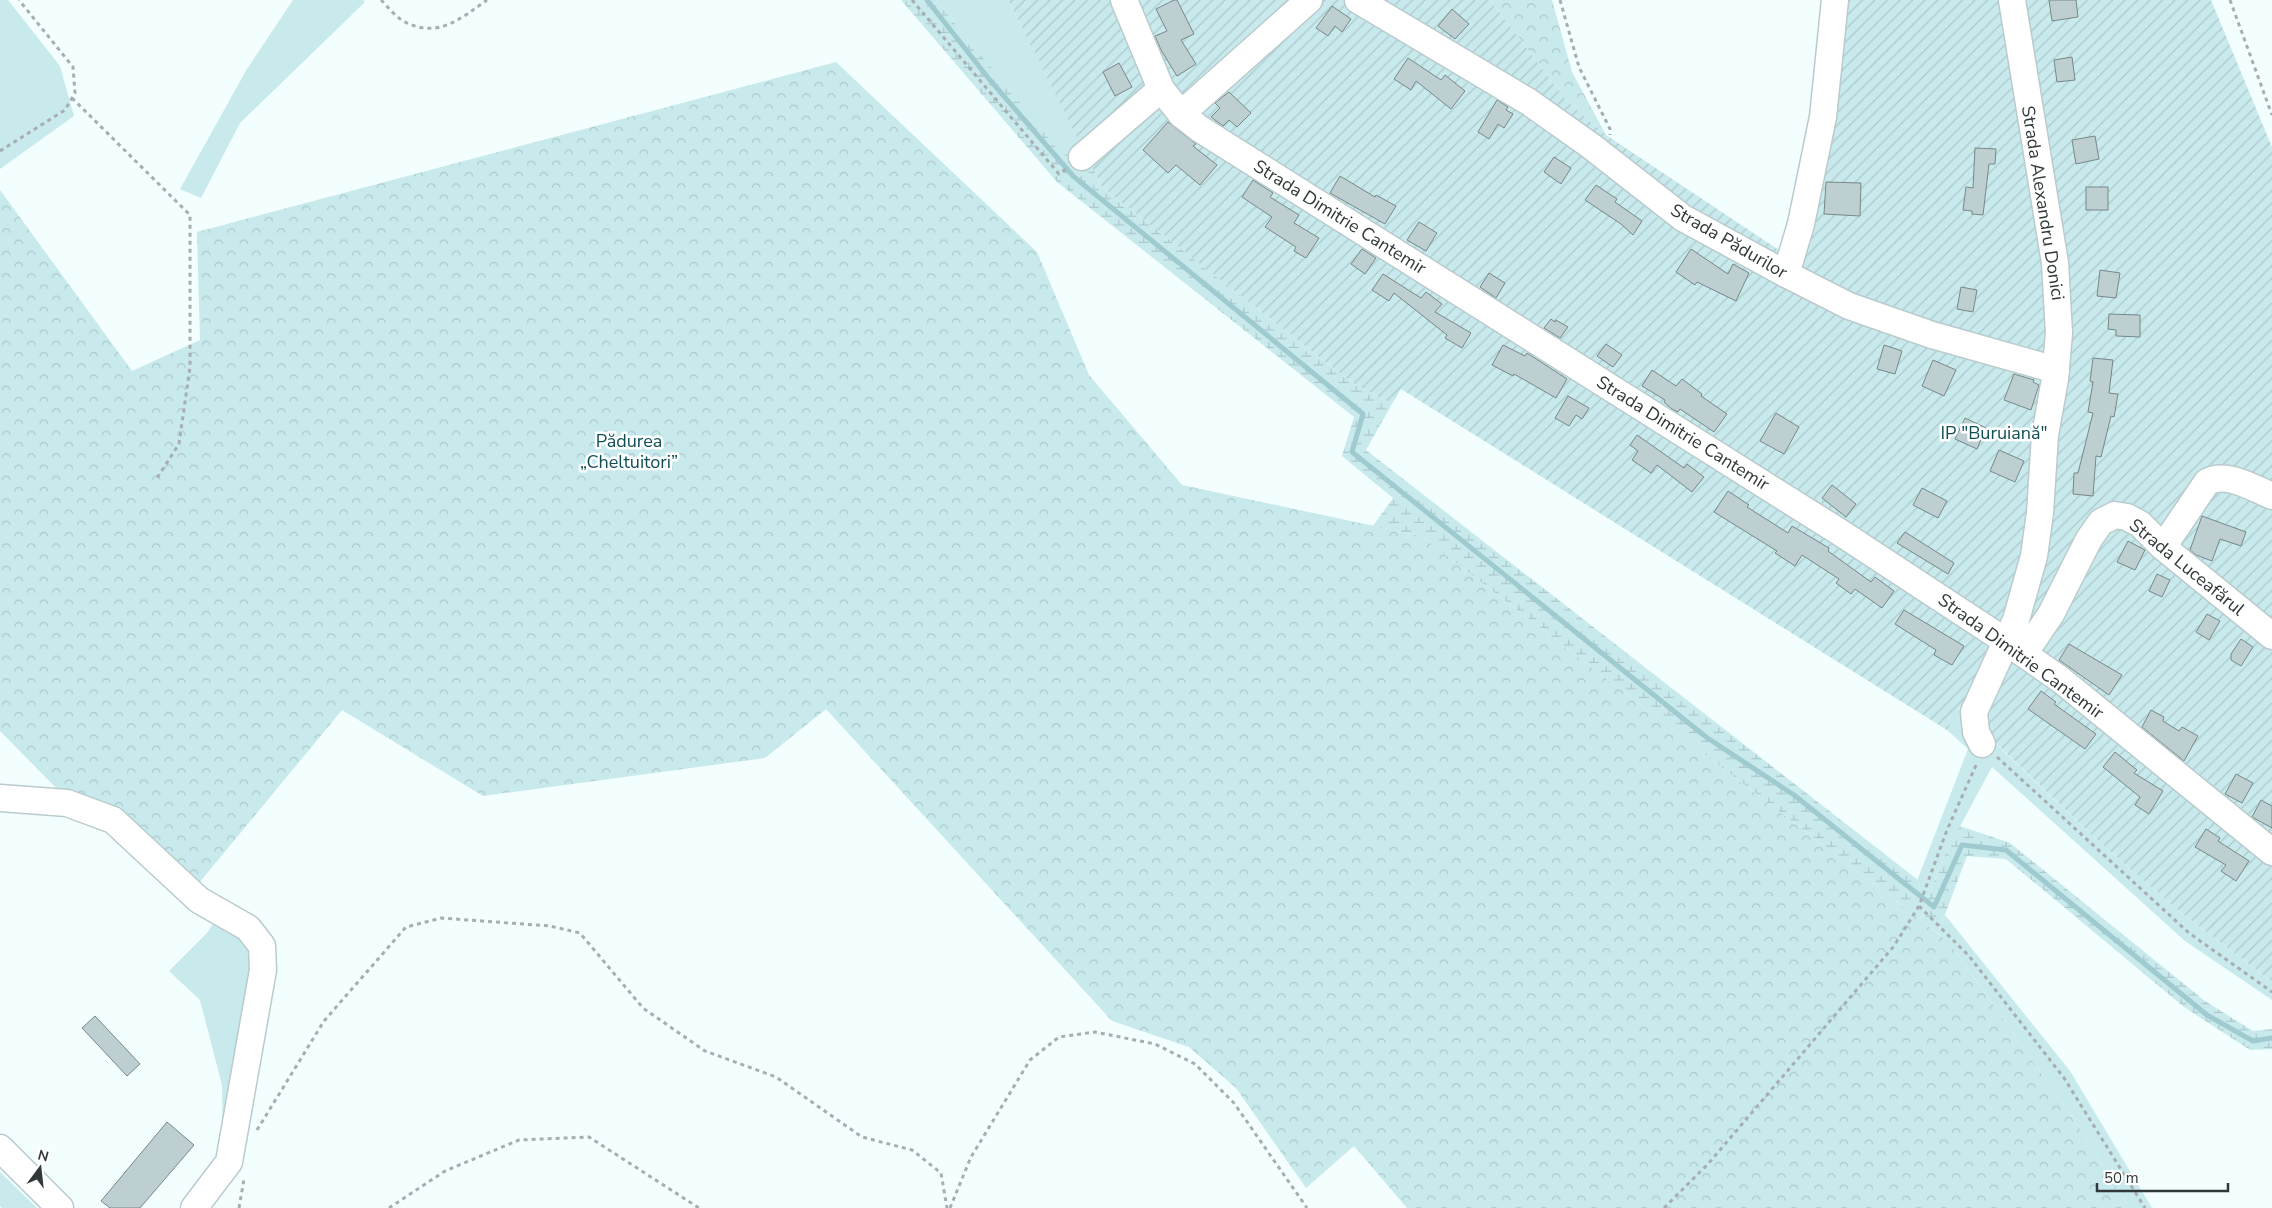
<svg xmlns="http://www.w3.org/2000/svg" width="2272" height="1208" font-family="'Nunito Sans',sans-serif">
  <style>
    .grass { fill: #c8eaed }
    .forest { fill: url(#forest-crowns) }
    .wetland { fill: url(#wetland-marsh) }
    .garden { fill: url(#garden-furrows) }
    .lines { fill: none; stroke-linecap: round; stroke-linejoin: round }
    .stream { stroke: #9fcbd0; stroke-width: 5 }
    .building { fill: #bdcfd1; stroke: #778889 }
    .minor-casing { stroke: #bacbcd; stroke-width: 29 }
    .path { stroke: #a6afb0; stroke-width: 3; stroke-dasharray: 4 4; stroke-linecap: butt }
    .minor { stroke: #fff; stroke-width: 26 }
    .labels { text-anchor: middle; stroke-width: 5; stroke-linejoin: round; paint-order: stroke }
    .street-label { font-size: 18px; fill: #313839; stroke: #fff }
    .park-label { font-size: 18px; fill: #0e4f55; stroke: #fff }
  </style>
  <defs>
    <pattern id="forest-crowns" width="20" height="18" patternUnits="userSpaceOnUse" patternTransform="scale(1.25)"><rect width="20" height="18" fill="#c8eaed"/><path d="M2 6a3 3 0 1 1 6 0M12 15a3 3 0 1 1 6 0" fill="none" stroke="#acc9cc"/></pattern>
    <pattern id="wetland-marsh" width="20" height="14" patternUnits="userSpaceOnUse" patternTransform="scale(1.25)"><rect width="20" height="14" fill="#c8eaed"/><path d="M1 5h8M5 5V1M11 12h8M15 12V8" fill="none" stroke="#acc9cc"/></pattern>
    <pattern id="garden-furrows" width="10" height="10" patternUnits="userSpaceOnUse" patternTransform="scale(1.25)"><rect width="10" height="10" fill="#c8eaed"/><path d="M-1 1l2-2M0 10L10 0M9 11l2-2" fill="none" stroke="#acc9cc"/></pattern>
  </defs>
  <rect width="100%" height="100%" fill="#f3feff"/>
  <!-- grass -->
  <g class="grass">
    <polygon points="0,0 8,0 60,66 74,116 0,169"/>
    <polygon points="293,0 363,0 365,2 240,123 201,198 180,189 247,69"/>
    <polygon points="936,0 1008,0 1082,146 1063,157"/>
    <polygon points="1958,708 2096,839 2180,912 2272,982 2272,1000 2185,941 1992,767 1943,858 1920,920 1906,909 1968,749 1947,730"/>
    <polygon points="1945,915 2070,1071 2152,1208 2130,1208 2075,1121 1949,942 1938,933"/>
    <polygon points="216,919 240,930 255,955 223,1161 222,1085 200,1000 169,971 207,933"/>
    <polygon points="0,1172 37,1208 2,1208 0,1206"/>
  </g>
  <!-- forest -->
  <g class="forest">
    <polygon points="1490,0 1552,0 1572,72 1606,135 1567,101"/>
    <polygon points="836,62 1037,252 1089,375 1182,485 1421,536 1949,942 2075,1121 2130,1208 1407,1208 1354,1146 1306,1188 1236,1088 1189,1047 1112,1021 826,709 765,758 483,796 342,710 199,883 60,792 0,731 0,190 132,371 200,340 197,232"/>
  </g>
  <!-- wetland -->
  <g class="wetland">
    <polygon points="901,0 936,0 1063,156 1082,146 1102,187 1351,382 1392,404 1366,450 1918,880 1906,909 1421,536 1373,526 1393,498 1342,456 1354,417 1057,182"/>
    <polygon points="1960,826 2010,843 2205,1001 2253,1031 2272,1029 2272,1049 2250,1050 2184,1007 2006,859 1967,856 1938,933 1920,920 1943,858"/>
  </g>
  <!-- garden -->
  <polygon class="garden" points="1008,0 1490,0 1567,101 1606,135 1782,252 1811,148 1822,0 2211,0 2272,147 2272,982 2180,912 2096,839 1959,708 1947,730 1401,389 1392,404 1351,382 1102,187"/>
  <g class="lines">
    <!-- stream -->
    <polyline class="stream" points="927,0 989,79 1073,176 1363,414 1352,452 1706,737 1794,795 1934,907 1962,845 2006,850 2207,1015 2253,1041 2272,1038"/>
  </g>
  <!-- building -->
  <g class="building">
    <polygon points="1174,0 1177,0 1194,34 1181,40 1196,64 1177,76 1161,50 1155,36 1167,31 1156,9"/>
    <polygon points="2049,0 2076,0 2078,17 2052,21"/>
    <polygon points="1332,6 1351,19 1342,32 1335,26 1328,36 1316,28"/>
    <polygon points="1452,9 1469,24 1455,39 1438,26"/>
    <polygon points="2072,57 2075,80 2057,82 2054,60"/>
    <polygon points="1408,58 1441,80 1445,75 1465,91 1451,109 1416,81 1411,90 1394,79"/>
    <polygon points="1119,63 1132,87 1115,96 1103,72"/>
    <polygon points="1229,92 1251,113 1237,127 1229,120 1223,126 1211,117 1220,108 1215,103"/>
    <polygon points="1497,100 1508,107 1506,110 1513,114 1504,128 1498,124 1489,139 1478,132"/>
    <polygon points="1168,122 1196,144 1193,146 1217,165 1200,185 1176,165 1168,173 1143,150"/>
    <polygon points="2095,136 2099,159 2076,164 2072,140"/>
    <polygon points="1975,148 1996,149 1995,164 1989,164 1983,215 1972,214 1972,211 1963,210 1966,187 1973,188"/>
    <polygon points="1554,157 1571,168 1561,184 1544,172"/>
    <polygon points="1340,176 1375,197 1376,195 1396,206 1385,224 1330,193"/>
    <polygon points="1253,180 1273,193 1270,197 1299,215 1294,223 1319,238 1306,258 1294,251 1296,247 1265,227 1272,217 1242,197"/>
    <polygon points="1826,182 1861,183 1860,216 1824,214"/>
    <polygon points="1596,185 1617,199 1615,202 1642,221 1633,235 1621,224 1585,200"/>
    <rect x="2086" y="187" width="22" height="23"/>
    <polygon points="1419,222 1437,233 1426,251 1407,240"/>
    <polygon points="1362,249 1376,258 1365,274 1351,264"/>
    <polygon points="1691,249 1728,274 1733,264 1749,273 1736,301 1697,282 1695,285 1676,272"/>
    <polygon points="2100,270 2120,273 2116,298 2097,296"/>
    <polygon points="1489,273 1505,283 1496,298 1480,287"/>
    <polygon points="1383,274 1421,298 1426,292 1442,304 1435,312 1471,333 1462,348 1445,338 1447,335 1394,293 1389,301 1372,290"/>
    <polygon points="1961,287 1977,290 1973,312 1957,309"/>
    <polygon points="2109,314 2140,315 2140,337 2116,336 2116,330 2108,329"/>
    <polygon points="1551,319 1555,322 1556,320 1568,327 1560,338 1544,328"/>
    <polygon points="1606,344 1622,355 1613,367 1597,356"/>
    <polygon points="1503,345 1525,356 1527,353 1567,379 1556,398 1514,374 1513,376 1492,365"/>
    <polygon points="1884,345 1902,351 1895,374 1877,369"/>
    <polygon points="2093,358 2113,360 2109,393 2118,394 2114,417 2111,416 2101,457 2096,456 2093,496 2073,494 2074,473 2078,473 2093,413 2088,412 2093,382 2090,381"/>
    <polygon points="1933,360 1956,370 1944,396 1922,386"/>
    <polygon points="1652,370 1676,386 1682,379 1702,394 1701,396 1727,414 1714,432 1680,409 1678,412 1672,409 1664,402 1665,400 1642,386"/>
    <polygon points="2014,374 2034,380 2033,382 2039,385 2031,410 2004,400"/>
    <polygon points="1568,396 1589,408 1582,419 1576,415 1569,426 1555,418"/>
    <polygon points="1776,413 1799,427 1784,454 1760,441"/>
    <polygon points="1965,418 1986,428 1977,449 1955,439"/>
    <polygon points="1637,435 1684,468 1687,464 1704,477 1692,492 1657,465 1651,473 1632,460 1638,451 1630,445"/>
    <polygon points="1999,450 2024,461 2015,482 1990,471"/>
    <polygon points="1832,485 1856,504 1846,517 1822,498"/>
    <polygon points="1922,488 1947,501 1938,518 1913,505"/>
    <polygon points="1728,491 1749,505 1747,507 1788,533 1792,526 1829,548 1828,551 1871,582 1875,577 1894,591 1882,608 1855,589 1851,594 1836,583 1839,579 1802,555 1795,566 1775,553 1777,551 1714,512"/>
    <polygon points="2202,516 2246,532 2241,546 2220,539 2212,561 2196,555 2190,550"/>
    <polygon points="1905,532 1954,563 1948,574 1897,543"/>
    <polygon points="2128,541 2145,550 2135,570 2117,562"/>
    <polygon points="2157,574 2170,580 2162,597 2149,591"/>
    <polygon points="1904,610 1964,646 1952,665 1934,655 1936,650 1895,624"/>
    <polygon points="2207,614 2220,621 2209,640 2196,632"/>
    <polygon points="2241,639 2253,647 2241,666 2231,660 2231,654"/>
    <polygon points="2069,644 2122,675 2109,695 2059,660"/>
    <polygon points="2041,691 2056,702 2054,704 2096,734 2085,749 2028,709"/>
    <polygon points="2151,710 2164,717 2163,721 2179,731 2182,727 2198,736 2184,761 2142,727"/>
    <polygon points="2115,752 2137,770 2134,773 2163,791 2149,814 2135,805 2140,797 2103,767"/>
    <polygon points="2236,774 2253,783 2242,803 2225,794"/>
    <polygon points="2261,800 2272,806 2272,828 2252,817"/>
    <polygon points="2206,829 2220,838 2218,841 2249,861 2236,881 2221,871 2226,865 2195,847"/>
    <polygon points="95,1016 140,1064 127,1076 82,1028"/>
    <polygon points="167,1122 194,1145 140,1208 110,1208 101,1201"/>
  </g>
  <g class="lines">
    <!-- minor casing -->
    <g class="minor-casing">
      <g id="minor">
        <polyline points="1124,0 1161,89 1181,114 1200,129 1841,533 2007,642 2061,680 2272,852"/>
        <polyline points="1358,0 1529,102 1591,146 1683,218 1786,274 1849,306 1932,335 2056,370"/>
        <polyline points="1181,114 1309,0"/>
        <polyline points="1082,157 1161,89"/>
        <polyline points="1786,274 1801,224 1823,117 1835,0"/>
        <path d="M2163 547 2207 482C2226 471 2253 488 2272 496"/>
        <polyline points="2024,654 2051,614 2089,539 2101,522 2115,515 2127,517 2140,524 2163,547 2272,636"/>
        <polyline points="1982,744 1976,732 1974,712 2016,620 2034,556 2040,513 2045,435 2055,379 2059,333 2055,263 2012,0"/>
        <polyline points="0,798 67,803 113,820 199,900 248,928 262,946 263,970 229,1162 194,1208"/>
        <polyline points="0,1148 60,1208"/>
      </g>
    </g>
    <!-- path -->
    <g class="path">
      <path d="M381 0C388 7 397 19 407 23 440 38 461 18 487 0"/>
      <polyline points="912,0 1059,174 1066,169"/>
      <polyline points="1560,0 1579,67 1610,129 1610,135"/>
      <polyline points="2230,0 2272,115"/>
      <polyline points="72,98 190,215 190,367 179,444 157,478"/>
      <polyline points="0,151 65,110 75,93 73,67 19,0"/>
      <polyline points="1997,757 2189,933 2272,992"/>
      <polyline points="1919,906 1969,956 2064,1078 2145,1208"/>
      <polyline points="257,1130 324,1021 406,927 441,918 550,926 580,933 643,1008 705,1051 776,1077 862,1137 912,1150 941,1173 947,1208"/>
      <polyline points="239,1208 244,1179"/>
      <polyline points="389,1208 445,1171 519,1140 589,1137 699,1208"/>
      <polyline points="950,1208 971,1157 1030,1060 1059,1037 1095,1032 1155,1044 1195,1064 1234,1103 1307,1208"/>
      <polyline points="1664,1208 1708,1164 1894,946 1919,906 1947,830 1977,763"/>
    </g>
    <!-- minor -->
    <use href="#minor" class="minor"/>
  </g>
  <g class="labels">
    <!-- street labels -->
    <g class="street-label">
      <text transform="translate(2043 203) rotate(81)" y="6">Strada Alexandru Donici</text>
      <text transform="translate(1340 217) rotate(32)" y="6">Strada Dimitrie Cantemir</text>
      <text transform="translate(1729 241) rotate(30)" y="6">Strada Pădurilor</text>
      <text transform="translate(1683 433) rotate(32)" y="6">Strada Dimitrie Cantemir</text>
      <text transform="translate(2187 567) rotate(39)" y="6">Strada Luceafărul</text>
      <text transform="translate(2021 656) rotate(36)" y="6">Strada Dimitrie Cantemir</text>
    </g>
    <!-- park labels -->
    <g class="park-label">
      <text x="1994" y="439">IP "Buruiană"</text>
      <text x="629" y="447">Pădurea<tspan x="629" dy="21">„Cheltuitori”</tspan></text>
    </g>
  </g>
  <!-- north arrow -->
  <g transform="translate(40 1168) rotate(15)" stroke="#ffffff" stroke-width="4" paint-order="stroke">
  <path d="M0-4L9 19L0 12L-9 19Z" fill="#313839"/>
  <text y="-8" font-size="14" font-weight="bold" text-anchor="middle" fill="#313839">N</text>
  </g>
  <!-- scale -->
  <path d="M2097 1183v8h131v-8" fill="none" stroke="#313839" stroke-width="2.5"/>
  <text x="2104" y="1183" font-size="15" fill="#313839" stroke="#ffffff" stroke-width="4" paint-order="stroke">50 m</text>
</svg>
